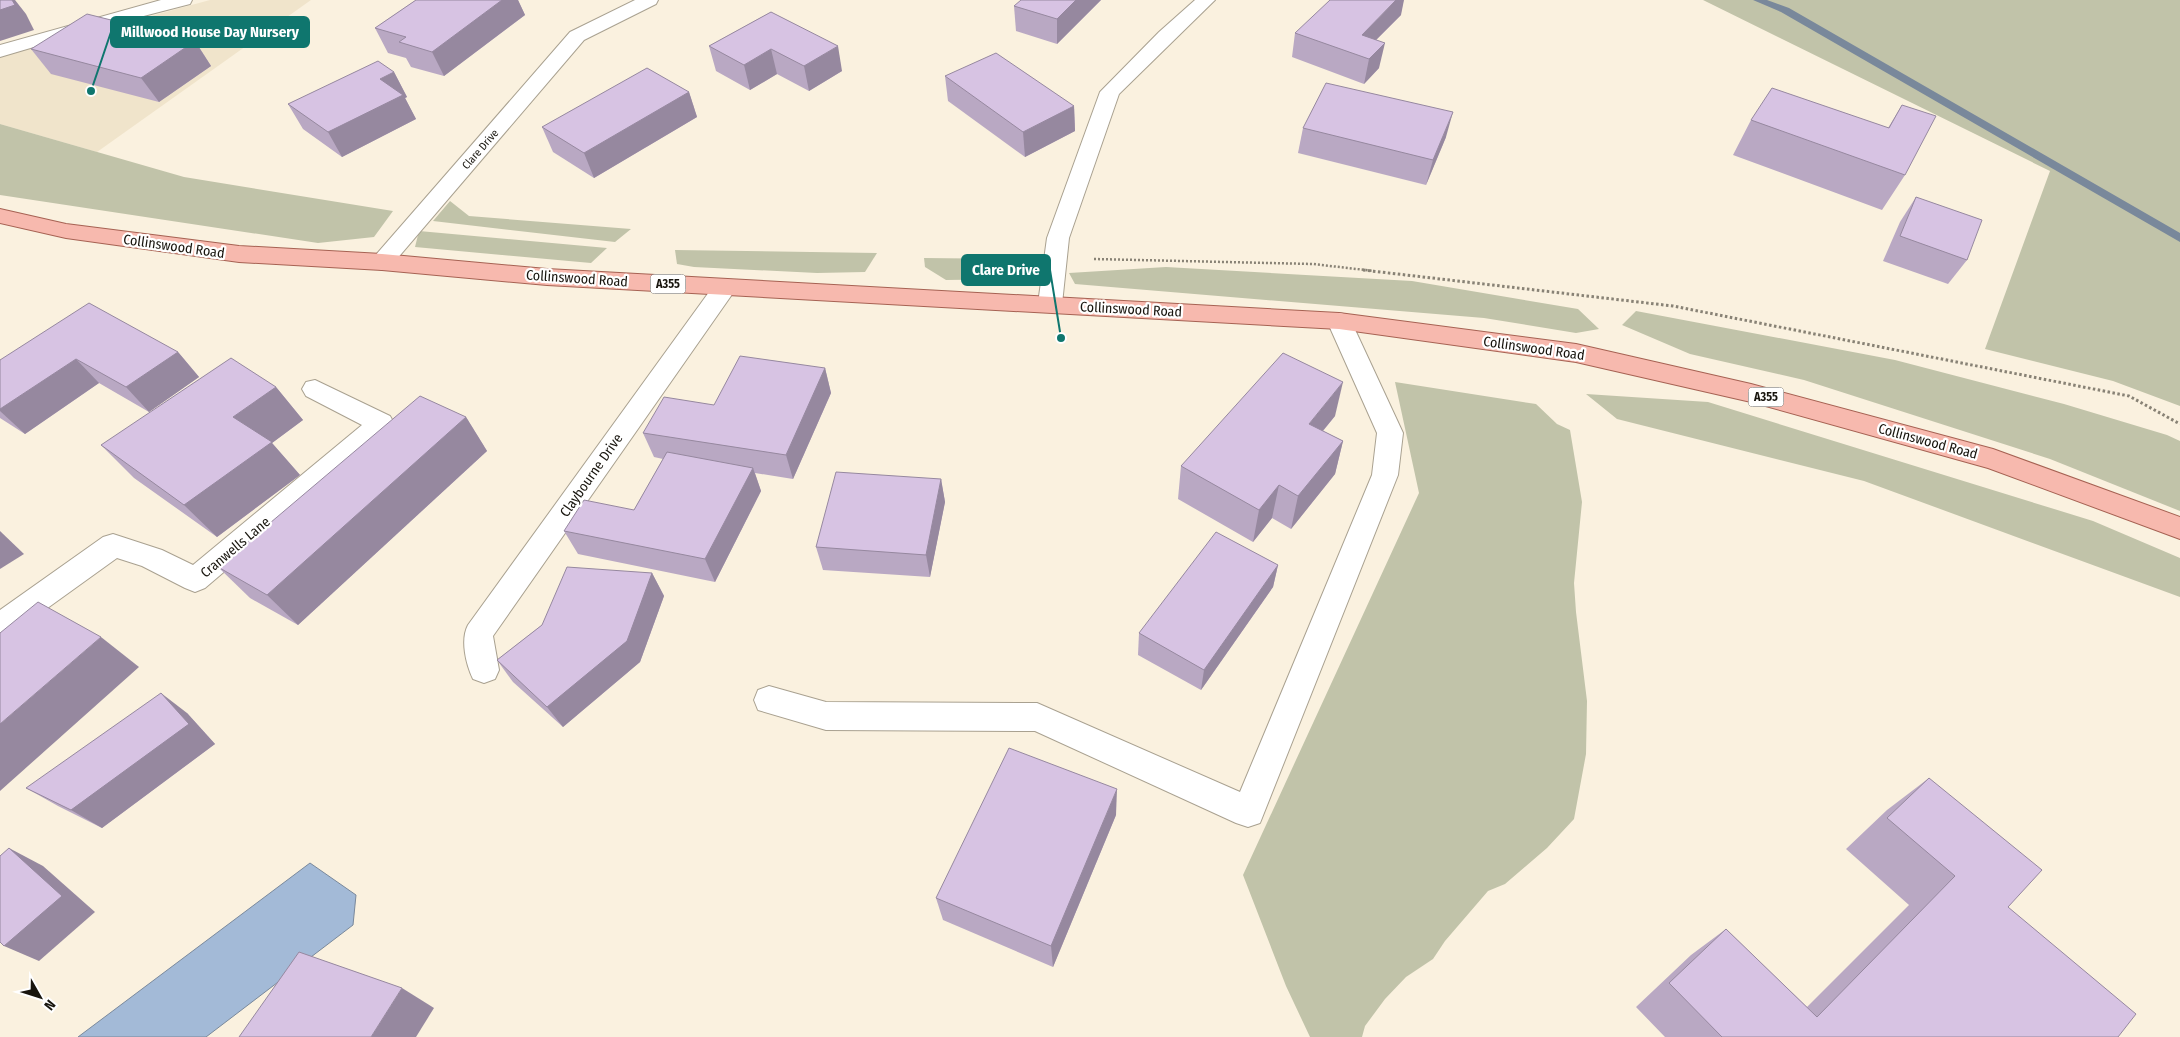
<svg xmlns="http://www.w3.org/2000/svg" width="2180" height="1037" font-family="'Fira Sans Condensed',sans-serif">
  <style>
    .built { fill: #f0e4cb }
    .green { fill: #c1c3a9 }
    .water { fill: #a3bad7; stroke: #79889b }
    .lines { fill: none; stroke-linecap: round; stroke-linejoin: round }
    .stream { fill: #79889b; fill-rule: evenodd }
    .minor-casing { stroke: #a9a190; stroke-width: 2 }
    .major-casing { stroke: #a66253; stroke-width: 2 }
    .path-far1 { stroke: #888275; stroke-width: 2.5; stroke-dasharray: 2 2; stroke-linecap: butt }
    .path { stroke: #888275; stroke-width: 3; stroke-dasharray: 2.5 2.5; stroke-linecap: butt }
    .minor { fill: #fff; fill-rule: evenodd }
    .major { fill: #f7b9ae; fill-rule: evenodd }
    .wall { fill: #b9a8c3 }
    .shaded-wall { fill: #96889f }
    .building { fill: #d7c3e3; stroke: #96889f }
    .labels { text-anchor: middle; stroke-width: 4.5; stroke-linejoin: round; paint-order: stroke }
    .far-street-label { font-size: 11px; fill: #18150e; stroke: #fff }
    .shield { fill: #fff; stroke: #5d5b56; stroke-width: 1 }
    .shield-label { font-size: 12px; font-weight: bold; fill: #18150e }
    .street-label { font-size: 14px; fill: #18150e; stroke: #fff }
    .leader { fill: none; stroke: #0f766e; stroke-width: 2 }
    .callout-dot { fill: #0f766e; stroke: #fff; stroke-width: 2 }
    .callout { fill: #0f766e; stroke: #0f766e; stroke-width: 2 }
    .callout-label { font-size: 15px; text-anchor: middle; font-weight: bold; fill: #fff }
  </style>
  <rect width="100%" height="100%" fill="#faf1df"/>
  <!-- built -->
  <polygon class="built" points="210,0 311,0 97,152 0,124 0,57"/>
  <!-- green -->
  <g class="green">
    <polygon points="1703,0 2180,0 2180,406 2113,381 1985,349 2050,171"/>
    <polygon points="0,124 184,177 393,211 374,237 318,243 0,195"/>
    <polygon points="450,201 469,216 631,229 615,242 433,221"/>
    <polygon points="419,231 607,248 591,263 415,247"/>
    <polygon points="675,250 877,253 865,272 817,273 694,267 677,264"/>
    <polygon points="924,258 1022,259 1020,279 946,280 925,267"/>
    <polygon points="1166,267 1412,281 1578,309 1599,329 1576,333 1484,318 1075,284 1069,273"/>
    <polygon points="1636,311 1895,360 2064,404 2167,435 2180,441 2180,511 2050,459 1804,380 1690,354 1622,325"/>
    <polygon points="1395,382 1536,404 1557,424 1570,430 1582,502 1574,583 1576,612 1587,701 1586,754 1574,819 1547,848 1505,884 1488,891 1445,941 1433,959 1406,977 1385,999 1365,1026 1362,1037 1310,1037 1286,986 1243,875 1419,493"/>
    <polygon points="1586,394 1708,402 2093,521 2180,558 2180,597 1864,481 1617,419"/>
  </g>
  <!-- water -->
  <polygon class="water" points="310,863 356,895 353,925 206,1037 78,1037"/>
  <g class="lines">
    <!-- stream -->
    <polygon class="stream" points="1753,0 1767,0 1789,8 2180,233 2180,242 1781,12"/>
    <!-- minor casing -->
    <g class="minor-casing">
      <g id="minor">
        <polygon points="161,0 192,0 190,4 105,26 0,57 0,45"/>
        <polygon points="635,0 658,0 656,4 584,40 390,267 382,270 374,267 370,262 374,257 570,32"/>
        <polygon points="1195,0 1215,0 1119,94 1069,238 1062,304 1058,310 1050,312 1042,310 1038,304 1047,238 1100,92 1159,32"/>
        <path d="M725 279 733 281 737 287 733 293 493 636 499 670 495 679 484 683 473 679C466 664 460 640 468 625L717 281Z"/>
        <polygon points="1339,313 1348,315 1351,321 1403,433 1398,475 1260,823 1248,827 1236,823 1035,731 826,730 758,710 754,700 758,690 769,686 826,702 1037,703 1240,792 1372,475 1377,433 1327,321 1330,315"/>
        <polygon points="315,380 390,416 394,423 390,430 205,588 195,592 185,588 142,566 117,558 10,635 0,639 0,610 103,537 113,534 162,550 193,565 362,425 306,396 302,389 306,382"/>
      </g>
    </g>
    <!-- major casing -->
    <g class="major-casing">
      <polygon id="major" points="0,209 66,224 239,246 382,254 547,269 1339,313 1576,344 1751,384 1993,449 2180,517 2180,539 1988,468 1751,402 1576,362 1339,329 547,285 382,270 239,262 66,238 0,223"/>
    </g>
    <!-- path-far1 -->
    <polyline class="path-far1" points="1094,259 1313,264 1374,271"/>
    <!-- path -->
    <polyline class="path" points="1363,270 1673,306 2129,396 2180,424"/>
    <!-- minor -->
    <use href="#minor" class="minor"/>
    <!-- major -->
    <use href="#major" class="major"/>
  </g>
  <!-- wall -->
  <g class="wall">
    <polygon points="416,0 518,0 525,15 444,76 411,67 406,58 388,53 375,28"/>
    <polygon points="1101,0 1057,44 1016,31 1014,6"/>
    <polygon points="771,12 842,71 809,91 777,74 750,90 716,71 709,46"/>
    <polygon points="1401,15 1376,40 1379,68 1364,84 1292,57 1295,33"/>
    <polygon points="195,41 211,66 159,102 51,74 31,49"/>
    <polygon points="394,72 407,97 405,98 416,119 342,157 303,129 288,104"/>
    <polygon points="945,76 1074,106 1075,131 1025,157 948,101"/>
    <polygon points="689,92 697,117 594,178 553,152 542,127"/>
    <polygon points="1902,105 1905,175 1882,210 1733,155 1751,120 1888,128"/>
    <polygon points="1303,128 1446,137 1426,185 1298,153"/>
    <polygon points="1916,197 1967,260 1948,284 1883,261 1900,222"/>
    <polygon points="178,352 199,377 149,412 99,383 25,434 0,418 0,360"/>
    <polygon points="825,368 831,393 793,479 755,473 761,491 715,582 578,554 564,531 634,510 663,459 654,457 643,433 714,405"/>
    <polygon points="276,387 303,420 272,443 300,475 217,537 134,478 101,445"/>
    <polygon points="1335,416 1323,431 1343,441 1335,474 1291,529 1272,518 1253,542 1178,499 1181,466"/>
    <polygon points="466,417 487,451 298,625 250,598 218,567"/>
    <polygon points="941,479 945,502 930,577 823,570 816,547"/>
    <polygon points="1278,565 1273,587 1201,690 1138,655 1139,633"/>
    <polygon points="652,573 664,596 640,662 563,727 513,682 497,660 542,625"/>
    <polygon points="187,713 215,744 102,828 58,806 26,788"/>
    <polygon points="1929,778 2008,907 2118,1037 1665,1037 1636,1007 1691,955 1726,929 1807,1007 1909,905 1846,849 1887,810"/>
    <polygon points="1116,815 1053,967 943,920 936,898"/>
  </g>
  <!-- shaded-wall -->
  <g class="shaded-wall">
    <polygon points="12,0 15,0 26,14 34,30 0,41 0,6"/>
    <polygon points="502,0 518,0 525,15 444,76 432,52"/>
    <polygon points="1076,0 1101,0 1057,44 1057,19"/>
    <polygon points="1396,0 1404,0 1401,15 1360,56 1362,35"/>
    <polygon points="195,41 211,66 159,102 141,78"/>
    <polygon points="1385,43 1379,68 1364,84 1369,59"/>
    <polygon points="838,46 842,71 809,91 804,66"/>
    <polygon points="771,49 777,74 750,90 744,65"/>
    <polygon points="394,72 407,97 405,98 416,119 342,157 328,132 380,79"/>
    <polygon points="689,92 697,117 594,178 584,153"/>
    <polygon points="1074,106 1075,131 1025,157 1023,132"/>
    <polygon points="1453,112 1446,137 1426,185 1433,160"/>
    <polygon points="178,352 199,377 149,412 126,387"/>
    <polygon points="76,359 99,383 25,434 0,411 0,409"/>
    <polygon points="825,368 831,393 793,479 786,455"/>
    <polygon points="1343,382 1335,416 1301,457 1309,424"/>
    <polygon points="276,387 303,420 272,443 300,475 217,537 184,505 233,417"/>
    <polygon points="466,417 487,451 298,625 267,595"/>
    <polygon points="1343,441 1335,474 1291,529 1298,496"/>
    <polygon points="753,468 761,491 715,582 705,559"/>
    <polygon points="941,479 945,502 930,577 926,555"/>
    <polygon points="1279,485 1272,518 1253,542 1259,510"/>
    <polygon points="0,531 24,554 0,569"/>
    <polygon points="1278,565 1273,587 1201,690 1204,670"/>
    <polygon points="652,573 664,596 640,662 563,727 547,707"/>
    <polygon points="101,637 139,667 0,791 0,724"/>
    <polygon points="161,693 187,713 215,744 102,828 71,810"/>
    <polygon points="1117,789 1116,815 1053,967 1051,946"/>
    <polygon points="9,848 43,866 95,912 39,961 4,946"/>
    <polygon points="402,988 434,1008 416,1037 371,1037"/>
  </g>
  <!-- building -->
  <g class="building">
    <polygon points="0,0 12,0 15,5 0,10"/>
    <polygon points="416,0 502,0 432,52 399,42 406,37 375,28"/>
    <polygon points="1021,0 1076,0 1057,19 1014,6"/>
    <polygon points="1330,0 1396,0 1362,35 1385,43 1369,59 1295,33"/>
    <polygon points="771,12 838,46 804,66 771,49 744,65 709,46"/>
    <polygon points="87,14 195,41 141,78 31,49"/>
    <polygon points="996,53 1074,106 1023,132 945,76"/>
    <polygon points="378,61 394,72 380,79 403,95 328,132 288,104"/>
    <polygon points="647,68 689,92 584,153 542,127"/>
    <polygon points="1326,83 1453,112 1433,160 1303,128"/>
    <polygon points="1772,88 1889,128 1902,105 1936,116 1905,175 1751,120"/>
    <polygon points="1916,197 1982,220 1967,260 1900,236"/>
    <polygon points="89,303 178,352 126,387 76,359 0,409 0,360"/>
    <polygon points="1283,353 1343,382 1309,424 1343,441 1298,496 1279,485 1259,510 1181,466"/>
    <polygon points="740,356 825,368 786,455 643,433 664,397 714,405"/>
    <polygon points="231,358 276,387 233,417 272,442 184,505 101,445"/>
    <polygon points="420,396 466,417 267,595 218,567"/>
    <polygon points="667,452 753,468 705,559 564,531 584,500 634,510"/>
    <polygon points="836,472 941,479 926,555 816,547"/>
    <polygon points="1216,532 1278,565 1204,670 1139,633"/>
    <polygon points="567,567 652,573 627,641 547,707 497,660 542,625"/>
    <polygon points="38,602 101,637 0,724 0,633"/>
    <polygon points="161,693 189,724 71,810 26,788"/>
    <polygon points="1009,748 1117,789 1051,946 936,898"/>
    <polygon points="1929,778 2042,870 2008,907 2136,1014 2118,1037 1722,1037 1669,983 1726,929 1817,1017 1955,876 1887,818"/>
    <polygon points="9,848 62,896 4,946 0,942 0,856"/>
    <polygon points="299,952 402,988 371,1037 239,1037"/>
  </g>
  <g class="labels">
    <!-- far-street labels -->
    <g class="far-street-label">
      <text transform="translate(480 149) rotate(-49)" y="4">Clare Drive</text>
    </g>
    <!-- shield labels -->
    <g class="shield">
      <rect x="650.5" y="274.5" width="35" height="19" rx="4"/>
      <rect x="1748.5" y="387.5" width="35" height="19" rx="4"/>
    </g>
    <g class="shield-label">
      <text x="668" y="288">A355</text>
      <text x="1766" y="401">A355</text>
    </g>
    <!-- street labels -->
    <g class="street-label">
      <text transform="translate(174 246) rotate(8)" y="5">Collinswood Road</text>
      <text transform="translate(577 278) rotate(4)" y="5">Collinswood Road</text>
      <text transform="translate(1131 309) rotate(3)" y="5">Collinswood Road</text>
      <text transform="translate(1534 348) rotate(8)" y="5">Collinswood Road</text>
      <text transform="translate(1928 441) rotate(15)" y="5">Collinswood Road</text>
      <text transform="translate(591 475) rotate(-55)" y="5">Claybourne Drive</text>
      <text transform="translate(235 547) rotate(-40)" y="5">Cranwells Lane</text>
    </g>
  </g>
  <!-- callouts -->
  <path class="leader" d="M91 91L111 32M1061 338L1050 270"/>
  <g class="callout-dot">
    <circle cx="91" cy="91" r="5"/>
    <circle cx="1061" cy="338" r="5"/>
  </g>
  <g class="callout">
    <rect x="111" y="17" width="198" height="30" rx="5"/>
    <rect x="962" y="255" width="88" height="30" rx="5"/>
  </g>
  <g class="callout-label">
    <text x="210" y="37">Millwood House Day Nursery</text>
    <text x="1006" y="275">Clare Drive</text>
  </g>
  <!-- north arrow -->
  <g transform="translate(40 997) rotate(129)" stroke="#ffffff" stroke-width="4" paint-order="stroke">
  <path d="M0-4L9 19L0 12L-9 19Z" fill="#18150e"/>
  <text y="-8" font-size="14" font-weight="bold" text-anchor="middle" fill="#18150e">N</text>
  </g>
</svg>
